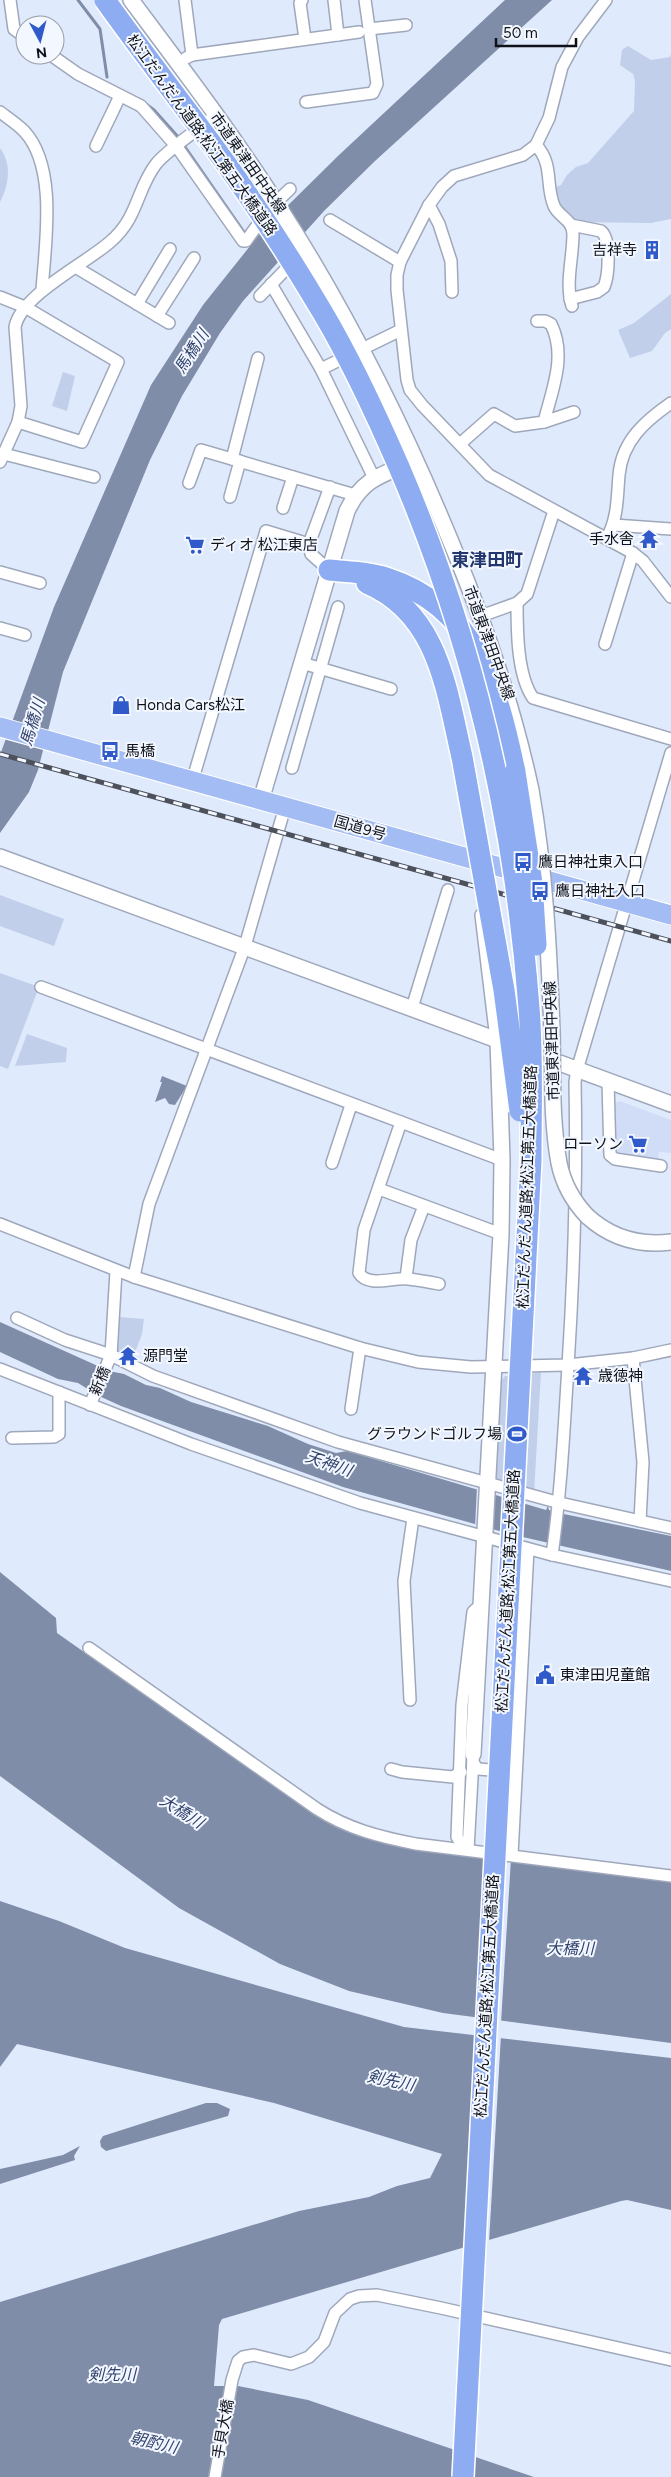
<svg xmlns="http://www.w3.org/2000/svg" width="671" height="2477" font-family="Figtree,'Noto Sans JP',sans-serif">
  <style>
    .built { fill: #d1ddf7 }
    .green { fill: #c2cfea }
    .water { fill: #808da8 }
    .pier { fill: #e0eafd }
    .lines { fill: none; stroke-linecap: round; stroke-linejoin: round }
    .stream { stroke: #808da8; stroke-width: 3 }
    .minor-casing { stroke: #9fa8bb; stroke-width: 14 }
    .tertiary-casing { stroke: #9fa8bb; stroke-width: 18 }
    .trunk-casing { stroke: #fff; stroke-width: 21 }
    .motorway-casing { stroke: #fff; stroke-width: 24 }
    .minor { stroke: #fff; stroke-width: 11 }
    .tertiary { stroke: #fff; stroke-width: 15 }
    .trunk { stroke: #a4bcf4; stroke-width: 19 }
    .motorway { stroke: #8dacf1; stroke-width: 21 }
    .rail-casing { stroke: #4c515c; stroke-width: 5 }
    .rail { stroke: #f3f7ff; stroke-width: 3; stroke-dasharray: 9; stroke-linecap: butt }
    .tertiary-bridge-casing { stroke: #9fa8bb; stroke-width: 18; stroke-linecap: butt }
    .motorway-bridge-casing { stroke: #fff; stroke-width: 24; stroke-linecap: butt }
    .tertiary-bridge { stroke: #fff; stroke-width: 15 }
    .motorway-bridge { stroke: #8dacf1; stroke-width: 21 }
    .labels { text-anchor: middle; stroke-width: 4; stroke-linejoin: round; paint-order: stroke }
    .street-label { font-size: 15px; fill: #0f1219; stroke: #f3f7ff }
    .poi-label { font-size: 15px; fill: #0f1219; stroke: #f3f7ff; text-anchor: start }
    .water-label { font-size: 16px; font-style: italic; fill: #32446d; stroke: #f3f7ff }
    .quarter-label { font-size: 18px; font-weight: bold; fill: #21376e; stroke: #f3f7ff }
  </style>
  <rect width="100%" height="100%" fill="#e0eafd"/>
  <!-- built -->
  <polygon class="built" points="620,1101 671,1120 671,1153 659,1152 658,1158 654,1160 617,1154 613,1149 613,1104"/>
  <!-- green -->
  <g class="green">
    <polygon points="628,46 651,60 670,57 671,54 671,219 651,223 577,222 559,210 553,194 556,187 561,185 567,175 576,167 588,163 634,111 635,81 633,74 620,65 622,50"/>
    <path d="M0 148C12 164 9 185 0 202Z"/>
    <polygon points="671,294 671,329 665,333 652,351 630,358 618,330 634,323"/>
    <polygon points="63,372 75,376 67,411 52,406"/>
    <polygon points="0,895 64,919 54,946 0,926"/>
    <polygon points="0,973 39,987 8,1069 0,1066"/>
    <polygon points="27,1034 67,1048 66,1062 15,1066"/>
    <polygon points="119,1317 144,1319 142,1334 131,1363 117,1354"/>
    <polygon points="541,1372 534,1494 494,1483 500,1382 505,1376"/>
  </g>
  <!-- water -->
  <g class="water">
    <polygon points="505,0 552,0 375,161 325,210 243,301 220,333 182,396 150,460 63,672 38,770 29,792 0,833 0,755 54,607 151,385 203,305 262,231 339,155"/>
    <polygon points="162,1076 187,1086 175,1105 169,1104 165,1098 155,1102 162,1082 160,1082"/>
    <polygon points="0,1322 109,1371 124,1374 146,1385 160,1388 191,1402 268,1426 308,1444 336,1453 347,1451 546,1510 548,1506 549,1510 554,1512 671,1536 671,1571 514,1535 343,1487 121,1406 99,1396 78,1383 58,1379 0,1352"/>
    <polygon points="0,1572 56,1618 57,1633 320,1818 351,1833 385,1841 671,1879 671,2043 443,2013 349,1991 280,1964 179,1908 0,1776"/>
    <polygon points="0,1901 59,1921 125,1948 404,2027 671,2058 671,2210 627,2200 621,2201 222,2319 219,2325 214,2386 238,2386 308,2400 534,2477 0,2477 0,2302 299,2211 369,2197 397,2186 430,2178 442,2154 274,2103 17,2044 0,2067"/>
    <polygon points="206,2103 217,2103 230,2109 228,2116 106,2151 101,2147 100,2141 103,2136"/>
    <polygon points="80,2146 74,2156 75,2160 0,2184 0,2169 63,2155"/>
  </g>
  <!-- pier -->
  <g class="pier">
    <polygon points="477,1487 492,1492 491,1532 475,1528"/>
    <polygon points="488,1855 511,1858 501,2023 480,2021"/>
    <polygon points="479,2034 501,2035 489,2242 467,2249"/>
  </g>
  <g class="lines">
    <!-- stream -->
    <g class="stream">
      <polyline points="78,0 100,29 107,77"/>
      <polyline points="146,104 154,110 180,139"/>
      <polyline points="183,144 244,232"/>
    </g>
    <!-- minor casing -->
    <g class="minor-casing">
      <g id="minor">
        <polyline points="10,0 14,29 25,37"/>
        <polyline points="185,0 192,55 186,58"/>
        <polyline points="302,0 300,3 305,39"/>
        <polyline points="334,0 338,35"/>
        <polyline points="606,0 578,37 562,67 549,118 536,145 523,155 454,176 442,187 429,205 400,262 397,275 397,290 407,380 410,390 422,405 489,475 633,553 643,561 671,597"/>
        <polyline points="369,29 406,25"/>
        <polyline points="51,55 78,74 141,106 177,147 243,241 246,241 269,209 290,189"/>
        <polyline points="192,55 359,32"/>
        <polyline points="306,102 373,93 377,84 365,0"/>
        <path d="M0 112C8 118 17 124 24 131 58 167 45 245 42 290"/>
        <path d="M536 145C554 165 545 184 554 206 559 217 573 220 573 234 573 258 565 283 572 306"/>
        <polyline points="96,146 120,96"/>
        <polyline points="429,205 439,224 451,261 452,292"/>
        <polyline points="330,220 400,262"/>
        <polyline points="77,268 169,323"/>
        <polyline points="271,284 321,369"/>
        <polyline points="260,296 286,269"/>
        <polyline points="0,297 25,307 118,362 82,442 18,422"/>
        <path d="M570 299 597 292 604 287C609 275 611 239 601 231L571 225"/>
        <polyline points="137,304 170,249"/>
        <polyline points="157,316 194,258"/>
        <polyline points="544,422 574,412"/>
        <path d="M461 443 494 414 515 426 544 422C552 390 567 356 551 324L545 321H537"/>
        <polyline points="4,454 94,477"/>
        <polyline points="232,459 258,358"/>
        <path d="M0 462 18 422 21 406 15 327C21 295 85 264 110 242 139 217 136 190 156 164 167 150 200 128 215 116"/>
        <polyline points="374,478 321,369 401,330"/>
        <polyline points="189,483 201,450 355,495"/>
        <polyline points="230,497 240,461"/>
        <polyline points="283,508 293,477"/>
        <polyline points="614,525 671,529"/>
        <path d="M607 538C618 517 617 498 619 475 622 441 645 421 671 403"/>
        <polyline points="329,570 311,554 309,544 330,487"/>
        <polyline points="0,572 40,583"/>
        <path d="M517 603C517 630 517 675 533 698L671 739"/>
        <polyline points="481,616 517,603 527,594 554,511"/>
        <polyline points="0,628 25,635"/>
        <polyline points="605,644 633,553"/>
        <polyline points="302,663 391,689"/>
        <polyline points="292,768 338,607"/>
        <polyline points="192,782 266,531 309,544"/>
        <polyline points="481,915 496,1039"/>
        <polyline points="41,987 502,1160"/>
        <polyline points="412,1008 448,890"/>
        <polyline points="608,1081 610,1155 615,1159 661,1166"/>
        <path d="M401 1122 364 1230 359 1273C368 1288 394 1277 408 1279 418 1280 429 1282 439 1284"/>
        <polyline points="332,1163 351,1105"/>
        <polyline points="379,1189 501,1234"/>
        <polyline points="0,1224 134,1277 360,1348 418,1362 471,1367 568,1365 633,1358 671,1350"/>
        <polyline points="134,1277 149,1204 245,946 285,807"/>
        <polyline points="406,1278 411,1240 424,1206"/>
        <polyline points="17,1318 65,1340 111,1355 153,1376 338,1442 560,1503 671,1528"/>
        <polyline points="633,1358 643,1462 640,1521"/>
        <polyline points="0,1369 191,1444 360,1503 552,1555 671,1581"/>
        <polyline points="90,1405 111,1355 116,1271"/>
        <polyline points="351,1409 360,1348"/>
        <polyline points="12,1438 54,1437 59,1434 59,1392"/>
        <path d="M552 1555C561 1492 564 1430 568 1366 574 1272 577 1178 575 1082L577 1070 671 753"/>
        <path d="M89 1648 317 1809C348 1829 380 1837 416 1844L671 1876"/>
        <polyline points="410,1700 404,1581 413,1518"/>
        <polyline points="473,1758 473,1763 478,1769 504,1771"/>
        <polyline points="391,1769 402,1772 453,1777 461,1772"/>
        <polyline points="468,1844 460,1842 457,1837 462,1705 473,1612 476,1609 480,1609"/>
        <polyline points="468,1850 473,1759"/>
        <polyline points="512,1855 528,1549"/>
        <polyline points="215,2477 232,2380 238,2361 243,2357 254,2355 291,2364 309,2357 324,2342 335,2313 350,2299 359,2296 377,2295 441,2308 671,2360"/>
      </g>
    </g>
    <!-- tertiary casing -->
    <g class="tertiary-casing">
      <g id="tertiary">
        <path d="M131 0C181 67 232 134 277 204 344 308 399 417 446 530 482 616 511 698 531 790"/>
        <path d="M261 800 347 511C361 481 378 476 407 464"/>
        <polyline points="0,857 671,1104"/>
        <path d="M587 1216C611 1238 639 1246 671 1242"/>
        <polyline points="473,1754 501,1234 502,1160 498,1040"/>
      </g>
    </g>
    <!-- trunk casing -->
    <g class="trunk-casing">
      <polyline id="trunk" points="0,727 671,915"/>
    </g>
    <!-- motorway casing -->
    <g class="motorway-casing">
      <g id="motorway">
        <path d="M329 570C348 572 368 572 386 578 477 607 497 688 515 772"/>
        <path d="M367 583C439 614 446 689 462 757"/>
      </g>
    </g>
    <!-- minor -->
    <use href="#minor" class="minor"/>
    <!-- tertiary -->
    <use href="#tertiary" class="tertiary"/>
    <!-- trunk -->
    <use href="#trunk" class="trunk"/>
    <!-- motorway -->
    <use href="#motorway" class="motorway"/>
    <!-- rail casing -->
    <g class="rail-casing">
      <polyline id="rail" points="0,754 671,941"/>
    </g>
    <!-- rail -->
    <use href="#rail" class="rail"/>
    <!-- tertiary-bridge casing -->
    <g class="tertiary-bridge-casing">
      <path id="tertiary-bridge" d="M531 790C545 870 549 949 552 1031 553 1074 551 1120 559 1163 563 1183 573 1201 587 1216"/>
    </g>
    <!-- motorway-bridge casing -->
    <g class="motorway-bridge-casing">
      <g id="motorway-bridge">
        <path d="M105 0C139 48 176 95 211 143 251 197 288 254 323 313 352 362 376 414 399 467 473 639 515 820 529 1008 533 1058 531 1109 531 1160L463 2477"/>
        <polyline points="462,757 504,990 520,1111"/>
        <polyline points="515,772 532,883 536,945"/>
      </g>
    </g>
    <!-- tertiary-bridge -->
    <use href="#tertiary-bridge" class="tertiary-bridge"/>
    <!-- motorway-bridge -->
    <use href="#motorway-bridge" class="motorway-bridge"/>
  </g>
  <!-- icons -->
  <defs>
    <g id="building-bare" transform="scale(1.5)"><path d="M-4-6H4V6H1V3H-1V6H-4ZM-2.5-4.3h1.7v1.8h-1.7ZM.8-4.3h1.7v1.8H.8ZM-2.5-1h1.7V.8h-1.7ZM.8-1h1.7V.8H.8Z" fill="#3059c9" stroke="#f3f7ff" stroke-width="2.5" paint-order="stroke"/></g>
    <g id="temple-bare" transform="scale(1.5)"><path d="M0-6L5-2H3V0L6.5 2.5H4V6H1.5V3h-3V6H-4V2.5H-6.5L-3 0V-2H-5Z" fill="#3059c9" stroke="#f3f7ff" stroke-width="2.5" paint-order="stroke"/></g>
    <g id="supermarket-bare" transform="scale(1.5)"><path d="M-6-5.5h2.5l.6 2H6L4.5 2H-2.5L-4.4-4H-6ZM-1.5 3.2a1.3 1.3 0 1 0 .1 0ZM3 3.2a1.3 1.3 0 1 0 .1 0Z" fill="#3059c9" stroke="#f3f7ff" stroke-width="2.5" paint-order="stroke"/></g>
    <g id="shop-bare" transform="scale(1.5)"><path d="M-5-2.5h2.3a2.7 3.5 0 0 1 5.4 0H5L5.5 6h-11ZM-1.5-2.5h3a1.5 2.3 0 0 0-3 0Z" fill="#3059c9" stroke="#f3f7ff" stroke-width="2.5" paint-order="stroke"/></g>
    <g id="bus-bare" transform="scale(1.5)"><path d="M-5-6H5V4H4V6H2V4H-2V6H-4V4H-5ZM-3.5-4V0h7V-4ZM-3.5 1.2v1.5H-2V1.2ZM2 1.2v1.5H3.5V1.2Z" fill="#3059c9" stroke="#f3f7ff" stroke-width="2.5" paint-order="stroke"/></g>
    <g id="stadium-bare" transform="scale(1.5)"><path d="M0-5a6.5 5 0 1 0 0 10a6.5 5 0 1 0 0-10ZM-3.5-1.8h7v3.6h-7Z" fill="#3059c9" stroke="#f3f7ff" stroke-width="2.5" paint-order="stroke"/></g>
    <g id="civic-bare" transform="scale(1.5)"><path d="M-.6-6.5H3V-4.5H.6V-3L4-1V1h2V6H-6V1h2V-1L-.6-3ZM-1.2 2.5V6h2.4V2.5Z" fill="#3059c9" stroke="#f3f7ff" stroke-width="2.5" paint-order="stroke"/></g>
  </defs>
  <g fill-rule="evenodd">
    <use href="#building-bare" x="652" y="250"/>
    <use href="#temple-bare" x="649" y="539"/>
    <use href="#supermarket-bare" x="195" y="545"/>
    <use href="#shop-bare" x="121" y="705"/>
    <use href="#bus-bare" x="110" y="751"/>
    <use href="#bus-bare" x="523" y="862"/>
    <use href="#bus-bare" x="540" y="891"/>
    <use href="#supermarket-bare" x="638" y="1144"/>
    <use href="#temple-bare" x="128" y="1356"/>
    <use href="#temple-bare" x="583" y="1376"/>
    <use href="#stadium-bare" x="517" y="1434"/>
    <use href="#civic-bare" x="545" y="1675"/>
  </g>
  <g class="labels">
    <!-- street labels -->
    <g class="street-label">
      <text transform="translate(202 135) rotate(54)" y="5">松江だんだん道路;松江第五大橋道路</text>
      <text transform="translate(248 163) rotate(55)" y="5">市道東津田中央線</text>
      <text transform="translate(489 643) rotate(70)" y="5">市道東津田中央線</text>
      <text transform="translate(360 828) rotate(16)" y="5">国道9号</text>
      <text transform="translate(552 1041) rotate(-92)" y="5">市道東津田中央線</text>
      <text transform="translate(527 1187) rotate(-88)" y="5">松江だんだん道路;松江第五大橋道路</text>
      <text transform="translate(100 1381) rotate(-67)" y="5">新橋</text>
      <text transform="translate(508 1591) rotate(-87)" y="5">松江だんだん道路;松江第五大橋道路</text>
      <text transform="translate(487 1996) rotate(-87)" y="5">松江だんだん道路;松江第五大橋道路</text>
      <text transform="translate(223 2429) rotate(-80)" y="5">手貝大橋</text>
    </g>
    <!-- poi labels -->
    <g class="poi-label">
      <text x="637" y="255" text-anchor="end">吉祥寺</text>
      <text x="634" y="544" text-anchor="end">手水舎</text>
      <text x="210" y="550">ディオ 松江東店</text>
      <text x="136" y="710">Honda Cars松江</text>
      <text x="125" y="756">馬橋</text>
      <text x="538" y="867">鷹日神社東入口</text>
      <text x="555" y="896">鷹日神社入口</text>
      <text x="623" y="1149" text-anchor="end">ローソン</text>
      <text x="143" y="1361">源門堂</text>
      <text x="598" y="1381">歳徳神</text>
      <text x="502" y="1439" text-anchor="end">グラウンドゴルフ場</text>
      <text x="560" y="1680">東津田児童館</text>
    </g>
    <!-- water labels -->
    <g class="water-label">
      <text transform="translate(191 351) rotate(-57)" y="6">馬橋川</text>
      <text transform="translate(32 722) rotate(-73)" y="6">馬橋川</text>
      <text transform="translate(329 1463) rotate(19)" y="6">天神川</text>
      <text transform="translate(182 1811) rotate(32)" y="6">大橋川</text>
      <text x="570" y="1954">大橋川</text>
      <text transform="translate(391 2080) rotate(12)" y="6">剣先川</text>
      <text x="112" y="2380">剣先川</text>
      <text transform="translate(154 2442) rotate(13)" y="6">朝酌川</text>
    </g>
    <!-- quarter labels -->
    <g class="quarter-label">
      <text x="487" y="566">東津田町</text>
    </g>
  </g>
  <!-- north arrow -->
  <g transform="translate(40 40) rotate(173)"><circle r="24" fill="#f3f7ff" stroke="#989ba3"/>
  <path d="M0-4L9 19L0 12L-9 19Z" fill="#3059c9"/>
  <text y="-8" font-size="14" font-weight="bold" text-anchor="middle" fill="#0f1219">N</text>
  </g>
  <!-- scale -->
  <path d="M496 38v8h80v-8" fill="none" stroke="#0f1219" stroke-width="2.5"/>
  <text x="503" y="38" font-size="15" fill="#0f1219" stroke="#f3f7ff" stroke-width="4" paint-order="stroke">50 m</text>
</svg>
